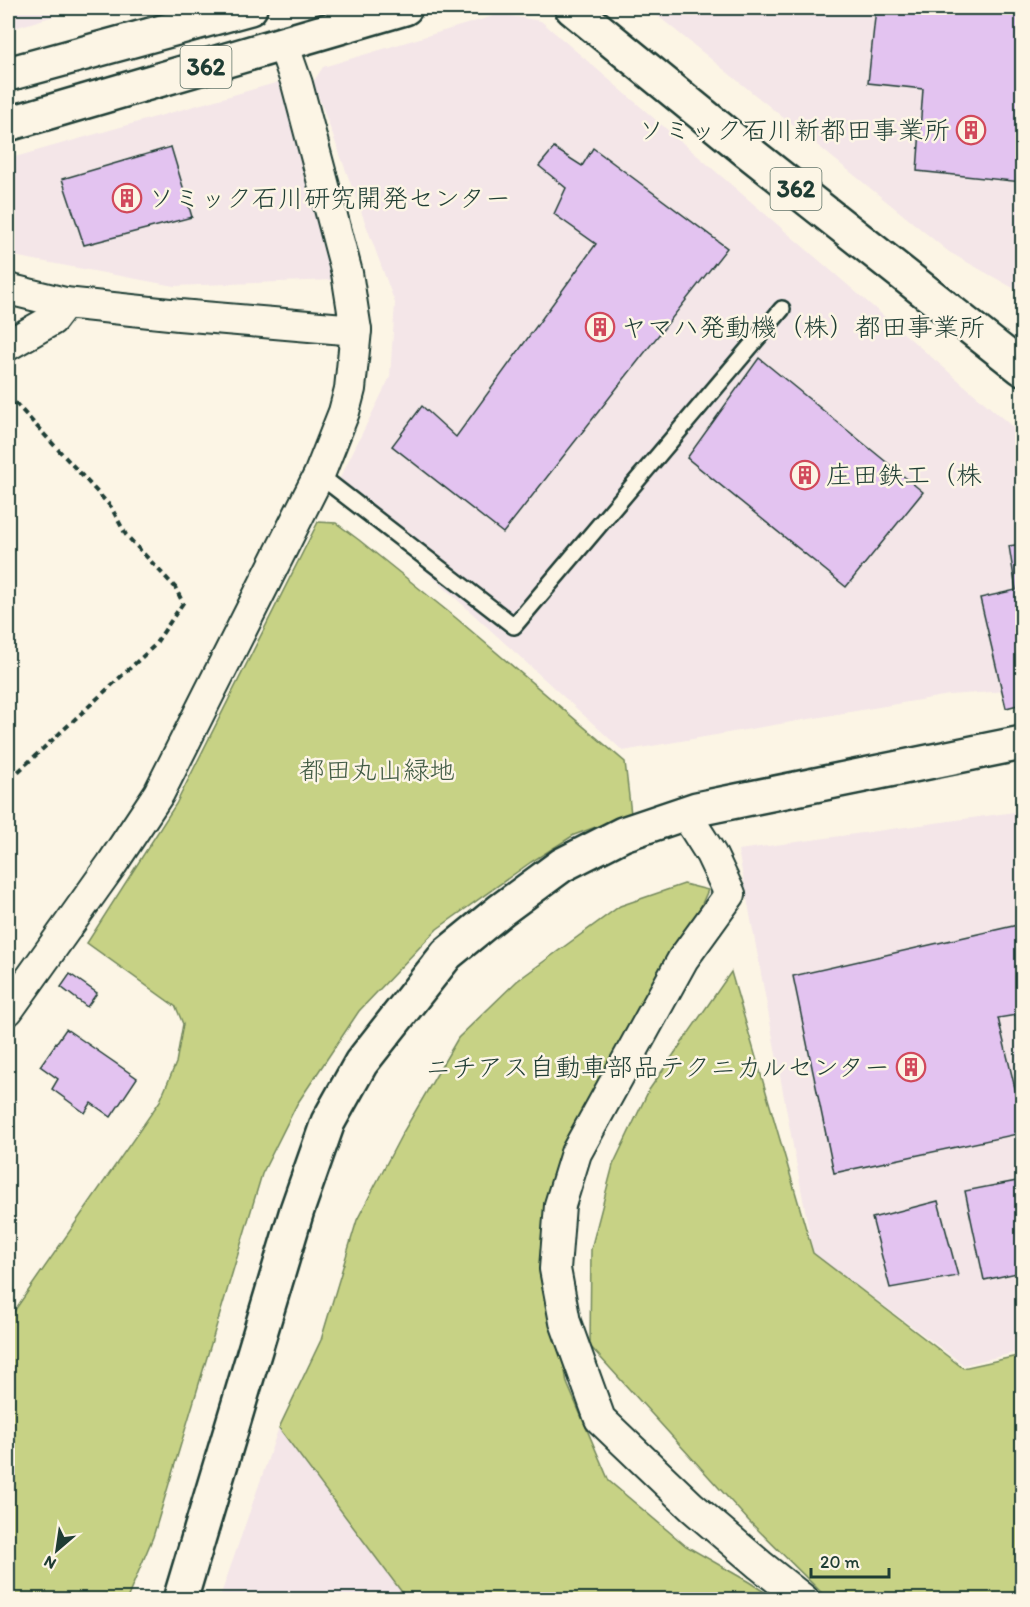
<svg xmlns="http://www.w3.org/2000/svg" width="1030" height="1607" font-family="Itim,'Klee One',sans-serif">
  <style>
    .built { fill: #f4e6e8 }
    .green { fill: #c7d285; stroke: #73885c; stroke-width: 1.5 }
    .building { fill: #e3c3f0; stroke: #1f3d34; stroke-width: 1.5 }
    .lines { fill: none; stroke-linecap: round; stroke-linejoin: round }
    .service-casing { stroke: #1f3d34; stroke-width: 20 }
    .minor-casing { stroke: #1f3d34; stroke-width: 34 }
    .tertiary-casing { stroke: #1f3d34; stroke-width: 38 }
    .trunk-casing { stroke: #1f3d34; stroke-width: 38 }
    .path { stroke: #1f3d34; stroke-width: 4; stroke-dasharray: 6 4.5; stroke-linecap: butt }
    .service { stroke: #fcf5e5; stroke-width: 15 }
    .minor { stroke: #fcf5e5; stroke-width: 30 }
    .tertiary { stroke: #fcf5e5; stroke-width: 33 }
    .trunk { stroke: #fcf5e5; stroke-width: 33 }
    .labels { text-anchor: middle; stroke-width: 5; stroke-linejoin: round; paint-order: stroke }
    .shield { fill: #fcf5e5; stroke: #617469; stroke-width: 1.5 }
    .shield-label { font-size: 24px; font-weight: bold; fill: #1f3d34 }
    .poi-label { font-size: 26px; fill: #1f3d34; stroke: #fcf5e5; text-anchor: start }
    .park-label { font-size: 26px; fill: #415b44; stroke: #fcf5e5 }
  </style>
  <rect width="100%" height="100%" fill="#fcf5e5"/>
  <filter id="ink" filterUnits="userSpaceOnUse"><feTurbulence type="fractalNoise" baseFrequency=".0167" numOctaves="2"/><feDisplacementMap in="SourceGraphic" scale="12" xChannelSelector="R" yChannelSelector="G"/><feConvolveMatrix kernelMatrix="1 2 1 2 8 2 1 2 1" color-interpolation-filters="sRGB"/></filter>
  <g filter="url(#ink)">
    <!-- built -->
    <g class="built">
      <polygon points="8,8 80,8 8,30"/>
      <polygon points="648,8 1022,8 1022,293 949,252"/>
      <polygon points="500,14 541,21 1022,435 1022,690 949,695 623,751 335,488 390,377 395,303 313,82 323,67"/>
      <polygon points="279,82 333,280 174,286 8,255 8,159"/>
      <polygon points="1022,811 1022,1351 964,1365 813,1253 738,850"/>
      <polygon points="279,1427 407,1599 219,1600"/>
    </g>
    <!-- green -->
    <g class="green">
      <polygon points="318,522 336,523 359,540 456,618 625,762 631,814 574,835 531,862 437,929 359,1011 297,1104 262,1174 153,1537 127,1599 8,1600 8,1320 160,1101 176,1063 183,1024 176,1007 87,943 176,804"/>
      <polygon points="684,884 708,890 546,1258 567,1383 609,1481 686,1546 749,1582 775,1599 407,1599 279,1428 321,1340 357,1220 402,1134 458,1038 517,981 620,906"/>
      <polygon points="731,972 813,1253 963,1368 1022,1355 1022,1599 828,1599 749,1521 590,1346 591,1249 613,1165 649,1090"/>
    </g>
    <!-- building -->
    <g class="building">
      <polygon points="876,8 987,8 1022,11 1022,182 917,171 923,89 868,83"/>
      <polygon points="171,147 192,217 84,245 62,179"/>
      <polygon points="554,148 582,166 593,148 727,248 503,533 392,446 422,406 456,437 596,244 554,214 566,188 539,166"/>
      <polygon points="759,358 923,492 846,587 687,458"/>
      <polygon points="1022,544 1022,704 1006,708 980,598 1016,590 1009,546"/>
      <polygon points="1022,924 1022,1014 998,1018 1022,1117 1022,1133 834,1173 793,976"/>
      <polygon points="70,974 97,993 87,1007 61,987"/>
      <polygon points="66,1029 137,1078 111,1117 91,1103 85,1113 52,1089 58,1079 40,1066"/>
      <polygon points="1022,1180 1022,1272 984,1280 965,1191"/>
      <polygon points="938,1201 958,1276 890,1288 872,1218"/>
    </g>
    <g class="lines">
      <!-- service casing -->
      <g class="service-casing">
        <polyline id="service" points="319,475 514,626 782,309"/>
      </g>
      <!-- minor casing -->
      <g class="minor-casing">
        <g id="minor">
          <polyline points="8,289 65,303 179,315 356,330"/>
          <polyline points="8,345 52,320 65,303"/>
          <polyline points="685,813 711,854 730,894 683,959 576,1153 560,1205 555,1269 565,1322 600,1419 692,1507 760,1565 804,1600"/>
          <polyline points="8,1010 112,864 159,793 319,475 344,412 350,389 356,330 347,273 297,84 283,44"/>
        </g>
      </g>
      <!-- tertiary casing -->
      <g class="tertiary-casing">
        <polyline id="tertiary" points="180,1600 297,1210 328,1122 361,1063 447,954 501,910 562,865 623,834 697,809 1022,743"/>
      </g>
      <!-- trunk casing -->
      <g class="trunk-casing">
        <g id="trunk">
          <polyline points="572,8 746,150 1022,368"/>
          <polyline points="8,74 250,8"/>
          <polyline points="8,124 405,8"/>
        </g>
      </g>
      <!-- path -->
      <polyline class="path" points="8,395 111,507 126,535 175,587 183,603 154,646 8,781"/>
      <!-- service -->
      <use href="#service" class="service"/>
      <!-- minor -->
      <use href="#minor" class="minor"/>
      <!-- tertiary -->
      <use href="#tertiary" class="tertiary"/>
      <!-- trunk -->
      <use href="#trunk" class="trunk"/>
    </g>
  </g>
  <!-- icons -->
  <defs>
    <g id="building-ring" transform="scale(1.5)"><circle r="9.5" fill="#fcf5e5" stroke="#d1495b" stroke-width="1.5"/><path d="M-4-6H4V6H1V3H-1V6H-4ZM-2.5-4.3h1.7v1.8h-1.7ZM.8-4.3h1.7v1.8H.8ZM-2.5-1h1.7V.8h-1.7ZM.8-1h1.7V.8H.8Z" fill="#d1495b"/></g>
  </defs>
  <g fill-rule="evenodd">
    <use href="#building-ring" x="971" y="130"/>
    <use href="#building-ring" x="127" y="198"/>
    <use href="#building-ring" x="600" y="327"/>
    <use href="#building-ring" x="805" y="475"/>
    <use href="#building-ring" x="911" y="1067"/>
  </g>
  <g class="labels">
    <!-- shield labels -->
    <g class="shield">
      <rect x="180.5" y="46" width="51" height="42" rx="4.5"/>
      <rect x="770.5" y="168" width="51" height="42" rx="4.5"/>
    </g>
    <g class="shield-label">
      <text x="206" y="75">362</text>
      <text x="796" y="197">362</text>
    </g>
    <!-- poi labels -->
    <g class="poi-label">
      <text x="950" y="139" text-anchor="end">ソミック石川新都田事業所</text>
      <text x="148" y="207">ソミック石川研究開発センター</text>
      <text x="621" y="336">ヤマハ発動機（株）都田事業所</text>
      <text x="826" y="484">庄田鉄工（株</text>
      <text x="890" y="1076" text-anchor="end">ニチアス自動車部品テクニカルセンター</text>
    </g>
    <!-- park labels -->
    <g class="park-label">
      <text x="377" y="779">都田丸山緑地</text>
    </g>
  </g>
  <!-- margin -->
  <rect width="1030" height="1607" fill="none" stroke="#fcf5e5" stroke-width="30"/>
  <rect x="15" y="15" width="1000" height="1577" fill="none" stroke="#1f3d34" stroke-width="2" filter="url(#ink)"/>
  <!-- north arrow -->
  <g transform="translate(57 1550) rotate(209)" stroke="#fcf5e5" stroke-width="4.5" paint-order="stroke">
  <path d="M0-4.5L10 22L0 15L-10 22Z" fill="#1f3d34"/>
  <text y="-9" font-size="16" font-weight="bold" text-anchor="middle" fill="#1f3d34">N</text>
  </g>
  <!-- scale -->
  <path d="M811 1568v9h78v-9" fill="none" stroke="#1f3d34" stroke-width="3"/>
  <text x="820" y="1568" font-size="18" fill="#1f3d34" stroke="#fcf5e5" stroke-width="4.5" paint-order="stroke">20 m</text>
</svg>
